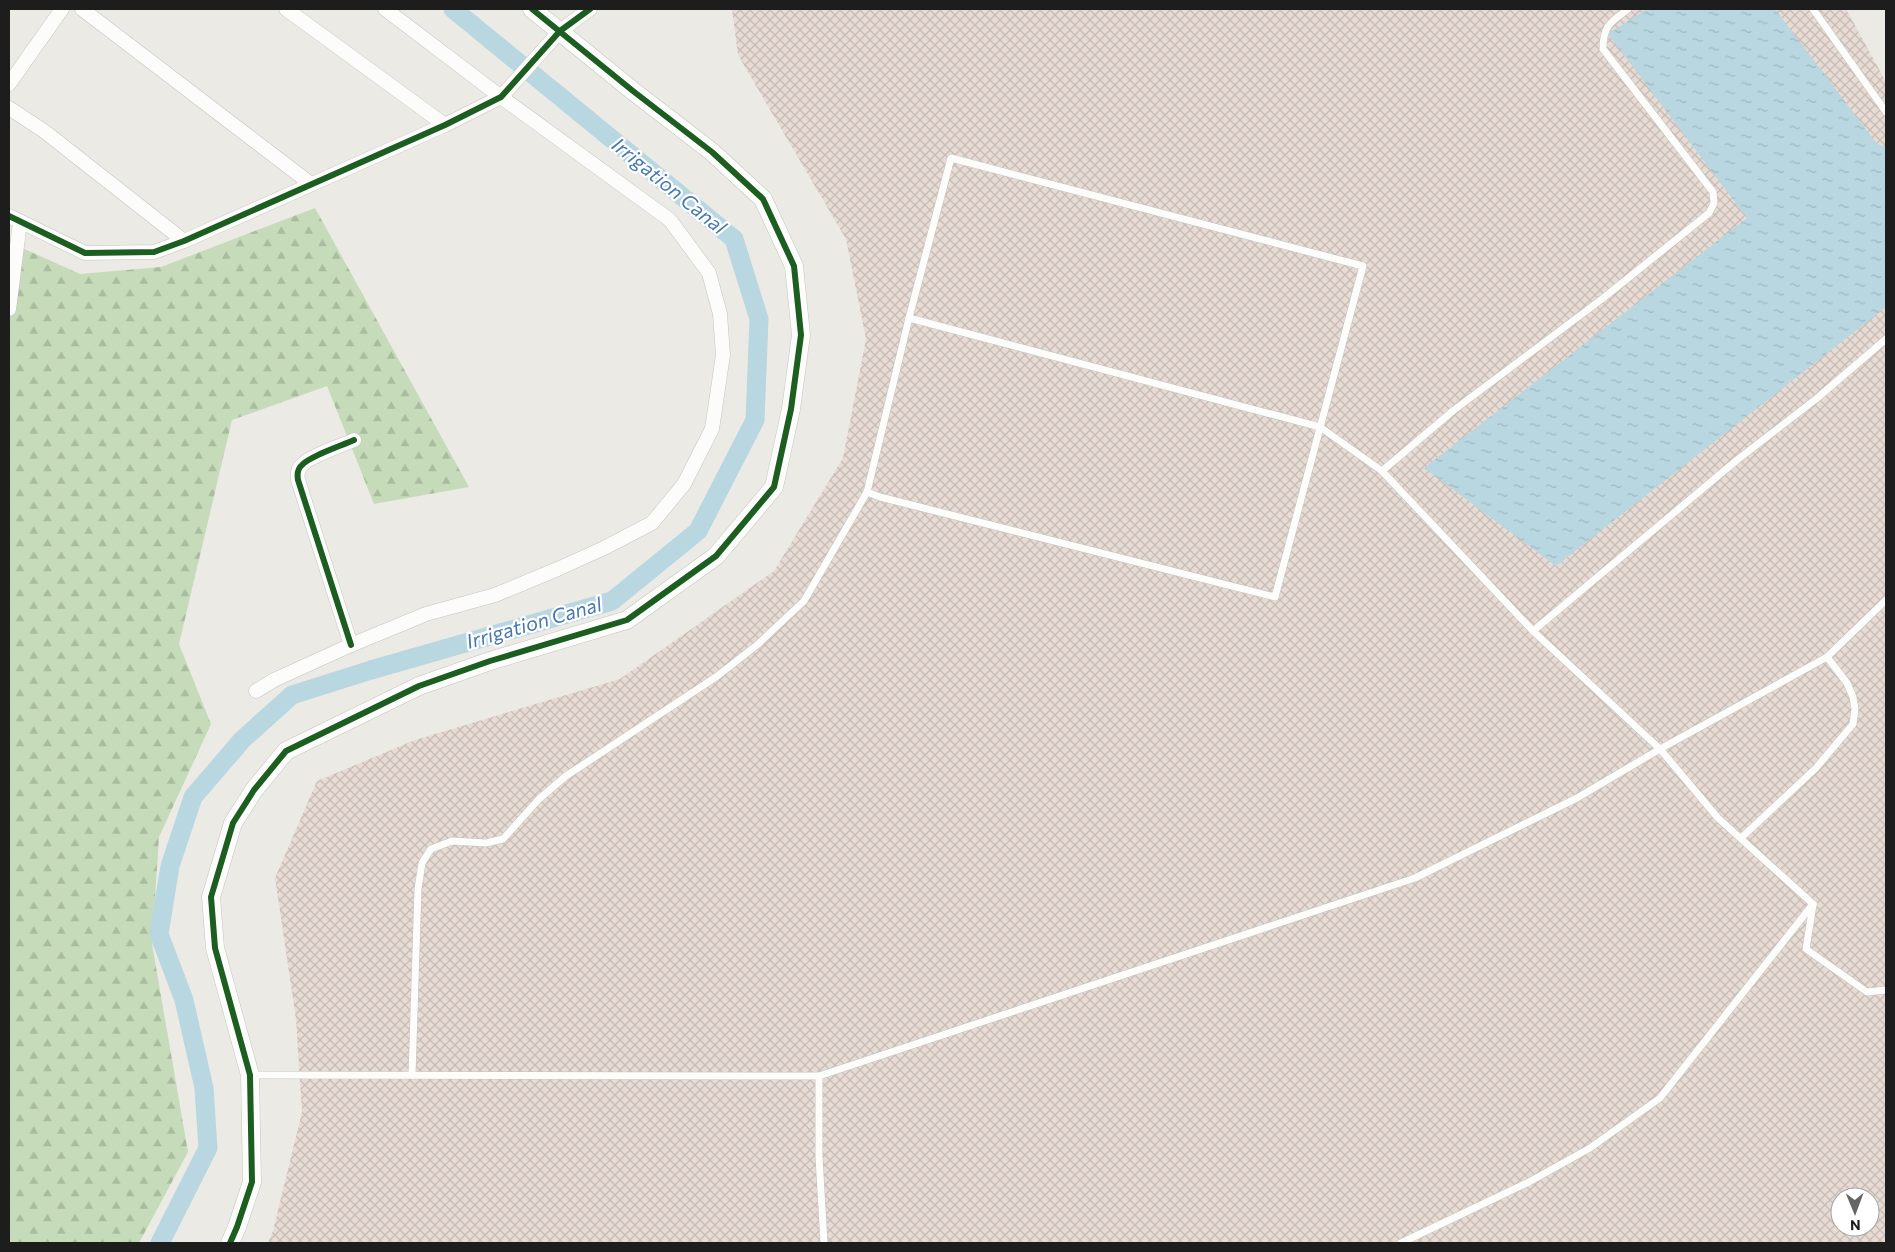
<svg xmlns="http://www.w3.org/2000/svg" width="1895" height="1252" font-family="Commissioner,sans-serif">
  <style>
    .military { fill: url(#military-cross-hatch); fill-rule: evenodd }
    .forest { fill: url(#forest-firs) }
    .water { fill: url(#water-ripples) }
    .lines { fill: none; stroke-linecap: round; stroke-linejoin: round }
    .canal { stroke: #b8d7e0; stroke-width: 19 }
    .service-casing { stroke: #c4c4c1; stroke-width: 8 }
    .minor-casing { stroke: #c4c4c1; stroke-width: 15 }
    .tertiary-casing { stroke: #c4c4c1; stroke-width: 19 }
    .service { stroke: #fcfcfb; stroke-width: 7 }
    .minor { stroke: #fcfcfb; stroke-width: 14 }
    .tertiary { stroke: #fcfcfb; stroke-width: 18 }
    .cycleway-casing { stroke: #fff; stroke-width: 9 }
    .cycleway { stroke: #1b5e20; stroke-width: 6 }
    .labels { text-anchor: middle; stroke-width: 4.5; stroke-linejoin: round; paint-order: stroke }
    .water-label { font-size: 20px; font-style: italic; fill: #4778b0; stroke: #fff }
  </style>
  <defs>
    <pattern id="military-cross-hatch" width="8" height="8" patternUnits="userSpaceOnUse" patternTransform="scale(1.25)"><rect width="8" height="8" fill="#e7dbd4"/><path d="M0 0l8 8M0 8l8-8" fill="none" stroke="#c6bcb6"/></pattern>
    <pattern id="forest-firs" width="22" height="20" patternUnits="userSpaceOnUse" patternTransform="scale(1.25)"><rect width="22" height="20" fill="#c5dbba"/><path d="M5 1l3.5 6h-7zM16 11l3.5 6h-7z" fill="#a9bc9f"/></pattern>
    <pattern id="water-ripples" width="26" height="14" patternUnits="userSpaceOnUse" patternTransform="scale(1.25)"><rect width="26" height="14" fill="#b8d7e0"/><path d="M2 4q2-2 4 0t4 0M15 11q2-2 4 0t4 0" fill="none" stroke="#9eb8c0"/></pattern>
  </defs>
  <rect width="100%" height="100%" fill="#eceae5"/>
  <!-- military -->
  <path class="military" d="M732 9H1846L1886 82V1243H268L273 1231 302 1112 296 1019 275 878 317 781 415 740 620 679 774 571 843 458 866 339 846 239 738 55ZM1840 1197H1870V1227H1840Z"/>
  <!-- forest -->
  <polygon class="forest" points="315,208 469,487 374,504 327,386 232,420 179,644 211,724 159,837 152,944 188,1152 139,1243 9,1243 9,242 80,274 161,267"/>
  <!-- water -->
  <polygon class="water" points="1647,9 1775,9 1877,144 1886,147 1886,307 1556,566 1424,468 1747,218 1608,34"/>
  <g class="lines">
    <!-- canal -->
    <polyline class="canal" points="160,1243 208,1148 204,1088 184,1000 159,934 170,866 193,797 242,740 292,695 371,670 612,601 698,531 755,420 759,319 734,239 453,9"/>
    <!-- service casing -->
    <g class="service-casing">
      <g id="service">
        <polyline points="1813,9 1886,112"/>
        <polygon points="951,158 1363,266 1275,597 880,497 867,492 909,318"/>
        <polyline points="909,318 1320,427 1382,471 1533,631 1660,749 1718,818 1813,904"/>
        <path d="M1382 471 1454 410 1602 299 1709 213 1714 203 1713 192 1603 49C1603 25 1611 22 1628 9"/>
        <polyline points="1533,631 1737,460 1816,399 1886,339"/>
        <polyline points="1741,838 1816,768 1853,724 1855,709 1853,697 1847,683 1827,657"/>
        <polyline points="1813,905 1806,949 1867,992 1886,990"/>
        <polyline points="250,1075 819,1076 1415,878 1577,798 1660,749 1827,657 1886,600"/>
        <polyline points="412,1075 418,889 422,863 431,849 452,841 486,843 503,839 539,799 566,776 716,677 757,645 804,601 867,492"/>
        <polyline points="819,1076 819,1157 824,1243"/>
        <polyline points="1401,1243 1529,1182 1590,1148 1660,1098 1813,904"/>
      </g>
    </g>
    <!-- minor casing -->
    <g class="minor-casing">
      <g id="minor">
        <polyline points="82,9 311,184"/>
        <polyline points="286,9 445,125"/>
        <polyline points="9,84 62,9"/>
        <polyline points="9,108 44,131 184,241"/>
        <polyline points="9,216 85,253 154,252 184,241 445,125 501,97 560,31 590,9"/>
        <polyline points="9,309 20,222"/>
        <path d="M351 645 298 480C297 474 297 469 302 465 310 456 341 446 354 440"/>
        <polyline points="256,691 274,680 351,645 426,614 495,595 560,568 604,548 652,523 684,484 712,429 723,355 720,314 709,273 670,220 501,97 385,9"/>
      </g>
    </g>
    <!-- tertiary casing -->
    <g class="tertiary-casing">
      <polyline id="tertiary" points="230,1243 237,1227 252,1182 250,1075 215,948 211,897 233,823 254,790 286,751 419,686 490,661 627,620 716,556 774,487 791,409 801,335 794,266 763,199 712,152 633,91 532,9"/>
    </g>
    <!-- service -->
    <use href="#service" class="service"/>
    <!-- minor -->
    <use href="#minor" class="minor"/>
    <!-- tertiary -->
    <use href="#tertiary" class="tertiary"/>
    <!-- cycleway casing -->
    <g class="cycleway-casing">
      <g id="cycleway">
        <polyline points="9,216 85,253 154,252 184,241 445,125 501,97 560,31 590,9"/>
        <path d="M351 645 298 480C297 474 297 469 302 465 310 456 341 446 354 440"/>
        <polyline points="230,1243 237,1227 252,1182 250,1075 215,948 211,897 233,823 254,790 286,751 419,686 490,661 627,620 716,556 774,487 791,409 801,335 794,266 763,199 712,152 633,91 532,9"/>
      </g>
    </g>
    <!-- cycleway -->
    <use href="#cycleway" class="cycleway"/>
  </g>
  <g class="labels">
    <!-- water labels -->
    <g class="water-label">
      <text transform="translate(669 186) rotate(39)" y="7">Irrigation Canal</text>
      <text transform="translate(534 623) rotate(-16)" y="7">Irrigation Canal</text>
    </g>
  </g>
  <!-- border -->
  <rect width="1895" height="1252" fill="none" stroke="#1d1d1d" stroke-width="20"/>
  <!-- north arrow -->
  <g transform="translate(1855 1212) rotate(179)"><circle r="24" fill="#ffffff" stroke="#a5a5a5"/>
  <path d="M0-4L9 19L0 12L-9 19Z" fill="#656563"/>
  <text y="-8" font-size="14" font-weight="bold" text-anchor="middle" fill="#1d1d1d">N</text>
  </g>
</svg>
